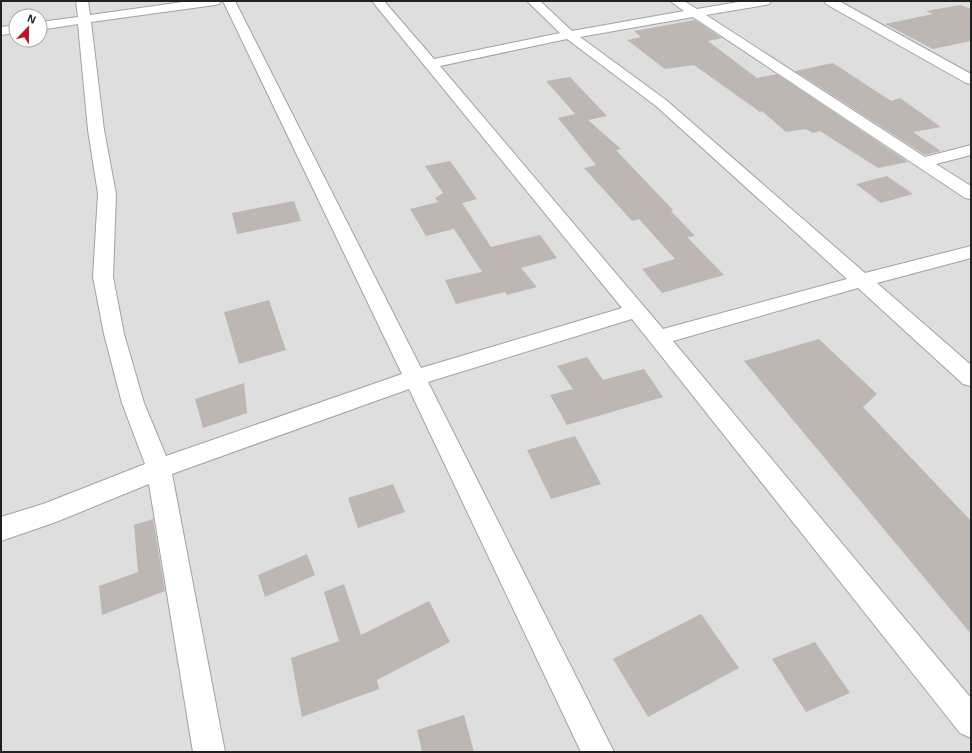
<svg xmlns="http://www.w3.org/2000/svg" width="972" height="753" font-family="Helvetica,sans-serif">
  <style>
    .residential { fill: #dfdede; fill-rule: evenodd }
    .building { fill: #beb6b2 }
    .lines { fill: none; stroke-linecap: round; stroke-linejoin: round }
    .minor-casing { stroke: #a2a2a2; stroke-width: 2 }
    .minor { fill: #fff; fill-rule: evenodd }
  </style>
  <rect width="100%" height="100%" fill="#f0ede9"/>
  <!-- residential -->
  <path class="residential" d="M1 1H971V752H1ZM16 16H40V40H16Z"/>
  <!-- building -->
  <g class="building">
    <polygon points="960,5 971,9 971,41 933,49 885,24 933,14 926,11"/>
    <polygon points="695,20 722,38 708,41 757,78 777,74 908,162 878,168 820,131 813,133 806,129 786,132 762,111 760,112 694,65 665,69 627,40 641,37 634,31"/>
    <polygon points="833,63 891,101 900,98 941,127 913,132 941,151 925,155 795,71"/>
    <polygon points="570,77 607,116 588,120 621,149 616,150 673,210 671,211 695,236 687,237 724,275 662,293 642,269 675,259 639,219 632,221 584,168 596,165 558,118 575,114 546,81"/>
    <polygon points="450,161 477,199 462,203 491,247 540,235 557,258 521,268 537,287 507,295 505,292 456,304 445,280 482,272 454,229 426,236 410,209 438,202 435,198 443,193 425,166"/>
    <polygon points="887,176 913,194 881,203 856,184"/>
    <polygon points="294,201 301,221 237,234 232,213"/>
    <polygon points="269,300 286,350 239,364 224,312"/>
    <polygon points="819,339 877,394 863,407 971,521 971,634 744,361"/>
    <polygon points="587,357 603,380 644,369 663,397 567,425 550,395 573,389 557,366"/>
    <polygon points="244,383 247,413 203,428 195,399"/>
    <polygon points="575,436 601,484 551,499 527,450"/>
    <polygon points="393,484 405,512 358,528 348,498"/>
    <polygon points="153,519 165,591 102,615 99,586 138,572 134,525"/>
    <polygon points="307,554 315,575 265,597 258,575"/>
    <polygon points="344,584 361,635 429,601 450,642 377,680 379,689 302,717 291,658 339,641 324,592"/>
    <polygon points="701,614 739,668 648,717 613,659"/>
    <polygon points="815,642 850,693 806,712 772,659"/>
    <polygon points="464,715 474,752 422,752 417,730"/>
  </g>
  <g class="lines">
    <!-- minor casing -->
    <g class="minor-casing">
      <g id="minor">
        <path d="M76 1H88L90 15 190 1H221L219 4 215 5 91 22 104 130 116 194 113 277 124 334 144 403 166 456 402 374 223 1H235L421 368 622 308 372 1H384L434 59 560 33 527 1H540L572 31 684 11 670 1H684L697 9 744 1H771L769 4 765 5 706 15 925 157 971 145V155L936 164 971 186V199L965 198 693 17 580 37 666 100 865 273 971 246V258L877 283 971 365V386L963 384 858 288 673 341 971 698V738L960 733 632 319 428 382 614 752H581L409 389 172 474 225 752H193L149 484 56 522 1 541V517L43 504 145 464 122 403 104 334 93 277 98 194 88 130 78 24 40 30V22L78 17ZM567 39 656 106 847 279 663 329 440 66Z"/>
        <polygon points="824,1 839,1 971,74 971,84 966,83 826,4"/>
        <polygon points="16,25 16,33 1,35 1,27"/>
      </g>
    </g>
    <!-- minor -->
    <use href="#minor" class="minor"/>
  </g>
  <!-- border -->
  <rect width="972" height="753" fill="none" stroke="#212121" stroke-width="4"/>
  <!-- north arrow -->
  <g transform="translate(28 28) rotate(22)"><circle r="19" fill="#ffffff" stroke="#a6a6a6"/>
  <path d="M0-3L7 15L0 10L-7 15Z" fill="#bb1729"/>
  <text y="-6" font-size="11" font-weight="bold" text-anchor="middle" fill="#212121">N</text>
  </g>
</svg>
